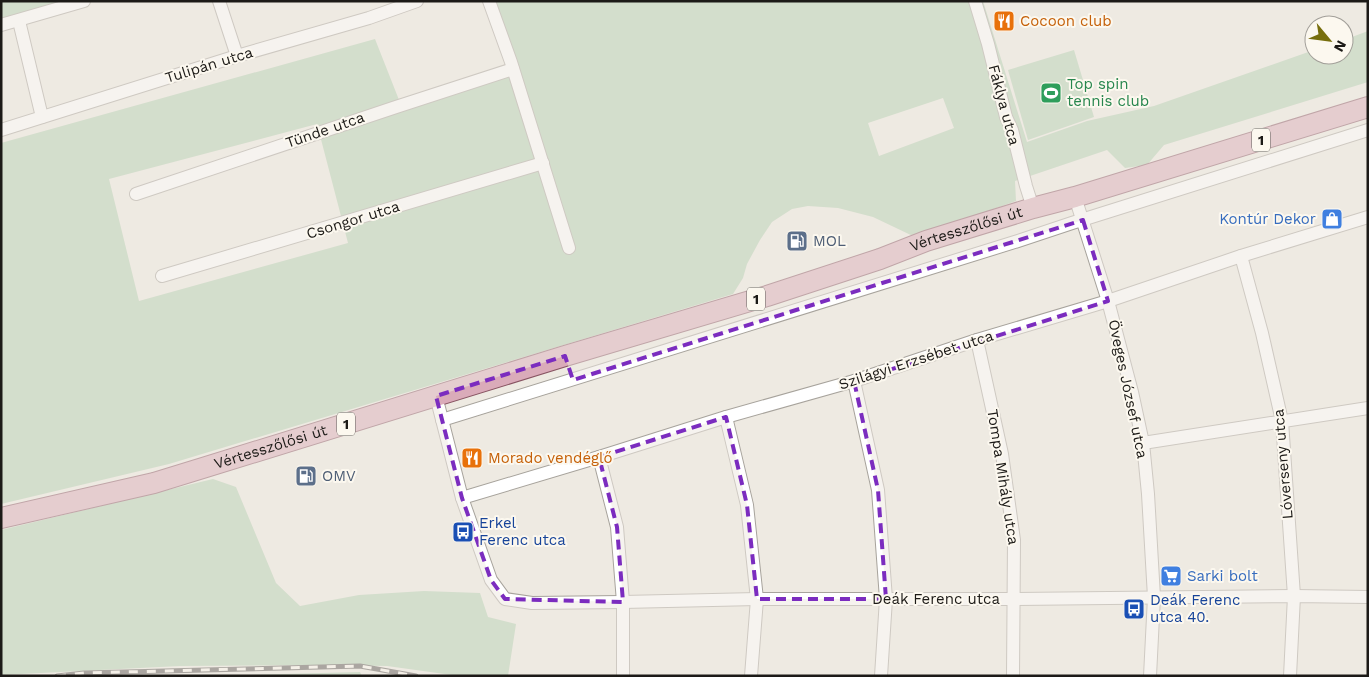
<svg xmlns="http://www.w3.org/2000/svg" width="1369" height="677" font-family="'Work Sans',sans-serif">
  <style>
    .green { fill: #b2d0b2; fill-rule: evenodd }
    .lines { fill: none; stroke-linecap: round; stroke-linejoin: round }
    .street-casing { stroke: #a7a39c; stroke-width: 14 }
    .primary-casing { stroke: #885462; stroke-width: 22 }
    .street { stroke: #fff; stroke-width: 12 }
    .primary { stroke: #daabb9; stroke-width: 20 }
    .rail-casing { stroke: #595652; stroke-width: 5 }
    .rail { stroke: #fcf8ef; stroke-width: 3; stroke-dasharray: 9; stroke-linecap: butt }
    .marked { fill: none; stroke: #7b2cbf; stroke-width: 4; stroke-dasharray: 10 6; stroke-linejoin: round }
    .labels { text-anchor: middle; stroke-width: 4; stroke-linejoin: round; paint-order: stroke }
    .shield { fill: #fcf8ef; stroke: #5f5d58; stroke-width: 1 }
    .shield-label { font-size: 14px; font-weight: bold; fill: #1c1a17 }
    .food-label { font-size: 15px; fill: #c56008; stroke: #fcf8ef; text-anchor: start }
    .street-label { font-size: 15px; fill: #1c1a17; stroke: #fcf8ef }
    .leisure-label { font-size: 15px; fill: #27864d; stroke: #fcf8ef; text-anchor: start }
    .shop-label { font-size: 15px; fill: #366cbe; stroke: #fcf8ef; text-anchor: end }
    .service-label { font-size: 15px; fill: #4e5e75; stroke: #fcf8ef; text-anchor: start }
    .transit-label { font-size: 15px; fill: #164399; stroke: #fcf8ef; text-anchor: start }
  </style>
  <rect width="100%" height="100%" fill="#eeeae2"/>
  <!-- green -->
  <g class="green">
    <polygon points="1,1 86,1 1,28"/>
    <path d="M487 1H983L1027 142 1087 121 1154 106 1314 50V55H1344V40L1368 31V82L1164 145 1147 165 1125 168 1107 150 1015 181 1016 201 915 237 873 217 838 208 808 206 792 209 772 222 760 240 747 264 743 278 733 294 169 464 1 504V143L375 39 401 105 510 76ZM943 98 954 128 879 156 868 123ZM317 124 348 243 139 301 109 179Z"/>
    <polygon points="1074,50 1094,117 1028,140 1008,70"/>
    <polygon points="213,479 236,487 276,583 300,606 359,595 424,591 480,593 488,617 516,624 508,676 459,676 387,666 325,665 180,666 1,675 1,530"/>
    <polygon points="360,672 362,676 209,676"/>
  </g>
  <g class="lines">
    <!-- street casing -->
    <g class="street-casing">
      <g id="street">
        <polyline points="219,1 237,56"/>
        <polyline points="489,1 511,62 569,248"/>
        <polyline points="975,1 988,44 1006,117 1012,130 1026,186 1033,208"/>
        <polyline points="19,21 42,117"/>
        <polyline points="1,25 84,1"/>
        <polyline points="1,130 237,56 369,18 417,1"/>
        <polyline points="136,194 396,107 513,69"/>
        <polyline points="1075,197 1108,301 1132,392 1143,443 1148,494 1154,597 1150,676"/>
        <polyline points="1241,256 1262,333 1282,421 1294,596 1290,676"/>
        <polyline points="162,276 543,163"/>
        <polyline points="977,340 1002,454 1014,540 1013,676"/>
        <polyline points="854,381 878,490 886,599 881,676"/>
        <polyline points="436,396 462,498 491,580 505,599 532,603 623,602 757,599 1015,599 1294,596 1368,597"/>
        <polyline points="726,417 747,505 757,599 751,676"/>
        <polyline points="442,420 1018,241 1072,223 1368,130"/>
        <polyline points="1143,443 1368,408"/>
        <polyline points="599,457 617,527 623,602 623,676"/>
        <polyline points="462,498 599,457 726,417 854,381 977,340 1108,301 1241,256 1368,217"/>
      </g>
    </g>
    <!-- primary casing -->
    <g class="primary-casing">
      <g id="primary">
        <path id="s1" d="M1 518 154 483 206 467 565 356 767 296 880 259 926 241 1033 208 1075 197 1368 107"/>
      </g>
    </g>
    <!-- street -->
    <use href="#street" class="street"/>
    <!-- primary -->
    <use href="#primary" class="primary"/>
    <!-- rail casing -->
    <g class="rail-casing">
      <polyline id="rail" points="57,676 84,673 360,666 416,676"/>
    </g>
    <!-- rail -->
    <use href="#rail" class="rail"/>
  </g>
  <!-- marked area -->
  <path d="M0 0H1369V677H0ZM1083 220 1108 301 854 381 878 490 886 599H757L747 505 726 417 599 457 617 527 623 602 505 599 491 580 462 498 436 396 565 356 573 380Z" fill="#eeeae2" fill-opacity=".55" fill-rule="evenodd"/>
  <path class="marked" d="M1083 220 1108 301 854 381 878 490 886 599H757L747 505 726 417 599 457 617 527 623 602 505 599 491 580 462 498 436 396 565 356 573 380Z"/>
  <!-- icons -->
  <defs>
    <g id="restaurant-square" transform="scale(1.125)"><rect x="-9" y="-9" width="18" height="18" rx="4" fill="#e8710a" stroke="#fcf8ef"/><path d="M-5-6h1v4h1v-4h1v4h1v-4h1v5L-1.5 .5V6h-2V.5L-5-1ZM5-6V6H3V1.5H1.5Q1.5-4 5-6Z" fill="#fff"/></g>
    <g id="stadium-square" transform="scale(1.125)"><rect x="-9" y="-9" width="18" height="18" rx="4" fill="#2e9e5b" stroke="#fcf8ef"/><path d="M0-5a6.5 5 0 1 0 0 10a6.5 5 0 1 0 0-10ZM-3.5-1.8h7v3.6h-7Z" fill="#fff"/></g>
    <g id="shop-square" transform="scale(1.125)"><rect x="-9" y="-9" width="18" height="18" rx="4" fill="#3f7fe0" stroke="#fcf8ef"/><path d="M-5-2.5h2.3a2.7 3.5 0 0 1 5.4 0H5L5.5 6h-11ZM-1.5-2.5h3a1.5 2.3 0 0 0-3 0Z" fill="#fff"/></g>
    <g id="fuel-square" transform="scale(1.125)"><rect x="-9" y="-9" width="18" height="18" rx="4" fill="#5c6f8a" stroke="#fcf8ef"/><path d="M-5.5-6h7V0h2V4h1.3V-2.5L3-4.5l.8-.8L6-3V5H2.5V1h-1V6h-7ZM-4.2-4.7v3.2H.2V-4.7Z" fill="#fff"/></g>
    <g id="bus-square" transform="scale(1.125)"><rect x="-9" y="-9" width="18" height="18" rx="4" fill="#1a4fb4" stroke="#fcf8ef"/><path d="M-5-6H5V4H4V6H2V4H-2V6H-4V4H-5ZM-3.5-4V0h7V-4ZM-3.5 1.2v1.5H-2V1.2ZM2 1.2v1.5H3.5V1.2Z" fill="#fff"/></g>
    <g id="supermarket-square" transform="scale(1.125)"><rect x="-9" y="-9" width="18" height="18" rx="4" fill="#3f7fe0" stroke="#fcf8ef"/><path d="M-6-5.5h2.5l.6 2H6L4.5 2H-2.5L-4.4-4H-6ZM-1.5 3.2a1.3 1.3 0 1 0 .1 0ZM3 3.2a1.3 1.3 0 1 0 .1 0Z" fill="#fff"/></g>
  </defs>
  <g fill-rule="evenodd">
    <use href="#restaurant-square" x="1004" y="21"/>
    <use href="#stadium-square" x="1051" y="93"/>
    <use href="#shop-square" x="1332" y="219"/>
    <use href="#fuel-square" x="797" y="241"/>
    <use href="#restaurant-square" x="472" y="458"/>
    <use href="#fuel-square" x="306" y="476"/>
    <use href="#bus-square" x="463" y="532"/>
    <use href="#supermarket-square" x="1171" y="576"/>
    <use href="#bus-square" x="1134" y="609"/>
  </g>
  <g class="labels">
    <!-- shield labels -->
    <g class="shield">
      <rect x="1252" y="128.5" width="18" height="23" rx="4"/>
      <rect x="747" y="287.5" width="18" height="23" rx="4"/>
      <rect x="337" y="412.5" width="18" height="23" rx="4"/>
    </g>
    <g class="shield-label">
      <text x="1261" y="145">1</text>
      <text x="756" y="304">1</text>
      <text x="346" y="429">1</text>
    </g>
    <!-- food labels -->
    <g class="food-label">
      <text x="1020" y="26">Cocoon club</text>
      <text x="488" y="463">Morado vendéglő</text>
    </g>
    <!-- street labels -->
    <g class="street-label">
      <text transform="translate(209 65) rotate(-17)" y="5">Tulipán utca</text>
      <text transform="translate(1004 105) rotate(75)" y="5">Fáklya utca</text>
      <text transform="translate(325 130) rotate(-19)" y="5">Tünde utca</text>
      <text transform="translate(353 220) rotate(-17)" y="5">Csongor utca</text>
      <text dy="5" stroke="none"><textPath href="#s1" startOffset="1008">Vértesszőlősi út</textPath></text>
      <text transform="translate(916 360) rotate(-18)" y="5">Szilágyi Erzsébet utca</text>
      <text transform="translate(1128 389) rotate(78)" y="5">Öveges József utca</text>
      <text dy="5" stroke="none"><textPath href="#s1" startOffset="279">Vértesszőlősi út</textPath></text>
      <text transform="translate(1283 464) rotate(-95)" y="5">Lóverseny utca</text>
      <text transform="translate(1003 477) rotate(81)" y="5">Tompa Mihály utca</text>
      <text x="936" y="604">Deák Ferenc utca</text>
    </g>
    <!-- leisure labels -->
    <g class="leisure-label">
      <text x="1067" y="89">Top spin<tspan x="1067" dy="17">tennis club</tspan></text>
    </g>
    <!-- shop labels -->
    <g class="shop-label">
      <text x="1316" y="224">Kontúr Dekor</text>
      <text x="1187" y="581" text-anchor="start">Sarki bolt</text>
    </g>
    <!-- service labels -->
    <g class="service-label">
      <text x="813" y="246">MOL</text>
      <text x="322" y="481">OMV</text>
    </g>
    <!-- transit labels -->
    <g class="transit-label">
      <text x="479" y="528">Erkel<tspan x="479" dy="17">Ferenc utca</tspan></text>
      <text x="1150" y="605">Deák Ferenc<tspan x="1150" dy="17">utca 40.</tspan></text>
    </g>
  </g>
  <!-- border -->
  <rect width="1369" height="677" fill="none" stroke="#1c1a17" stroke-width="5"/>
  <!-- north arrow -->
  <g transform="translate(1329 40) rotate(119)"><circle r="24" fill="#fcf8ef" stroke="#a29f99"/>
  <path d="M0-4L9 19L0 12L-9 19Z" fill="#776e0c"/>
  <text y="-8" font-size="14" font-weight="bold" text-anchor="middle" fill="#1c1a17">N</text>
  </g>
</svg>
